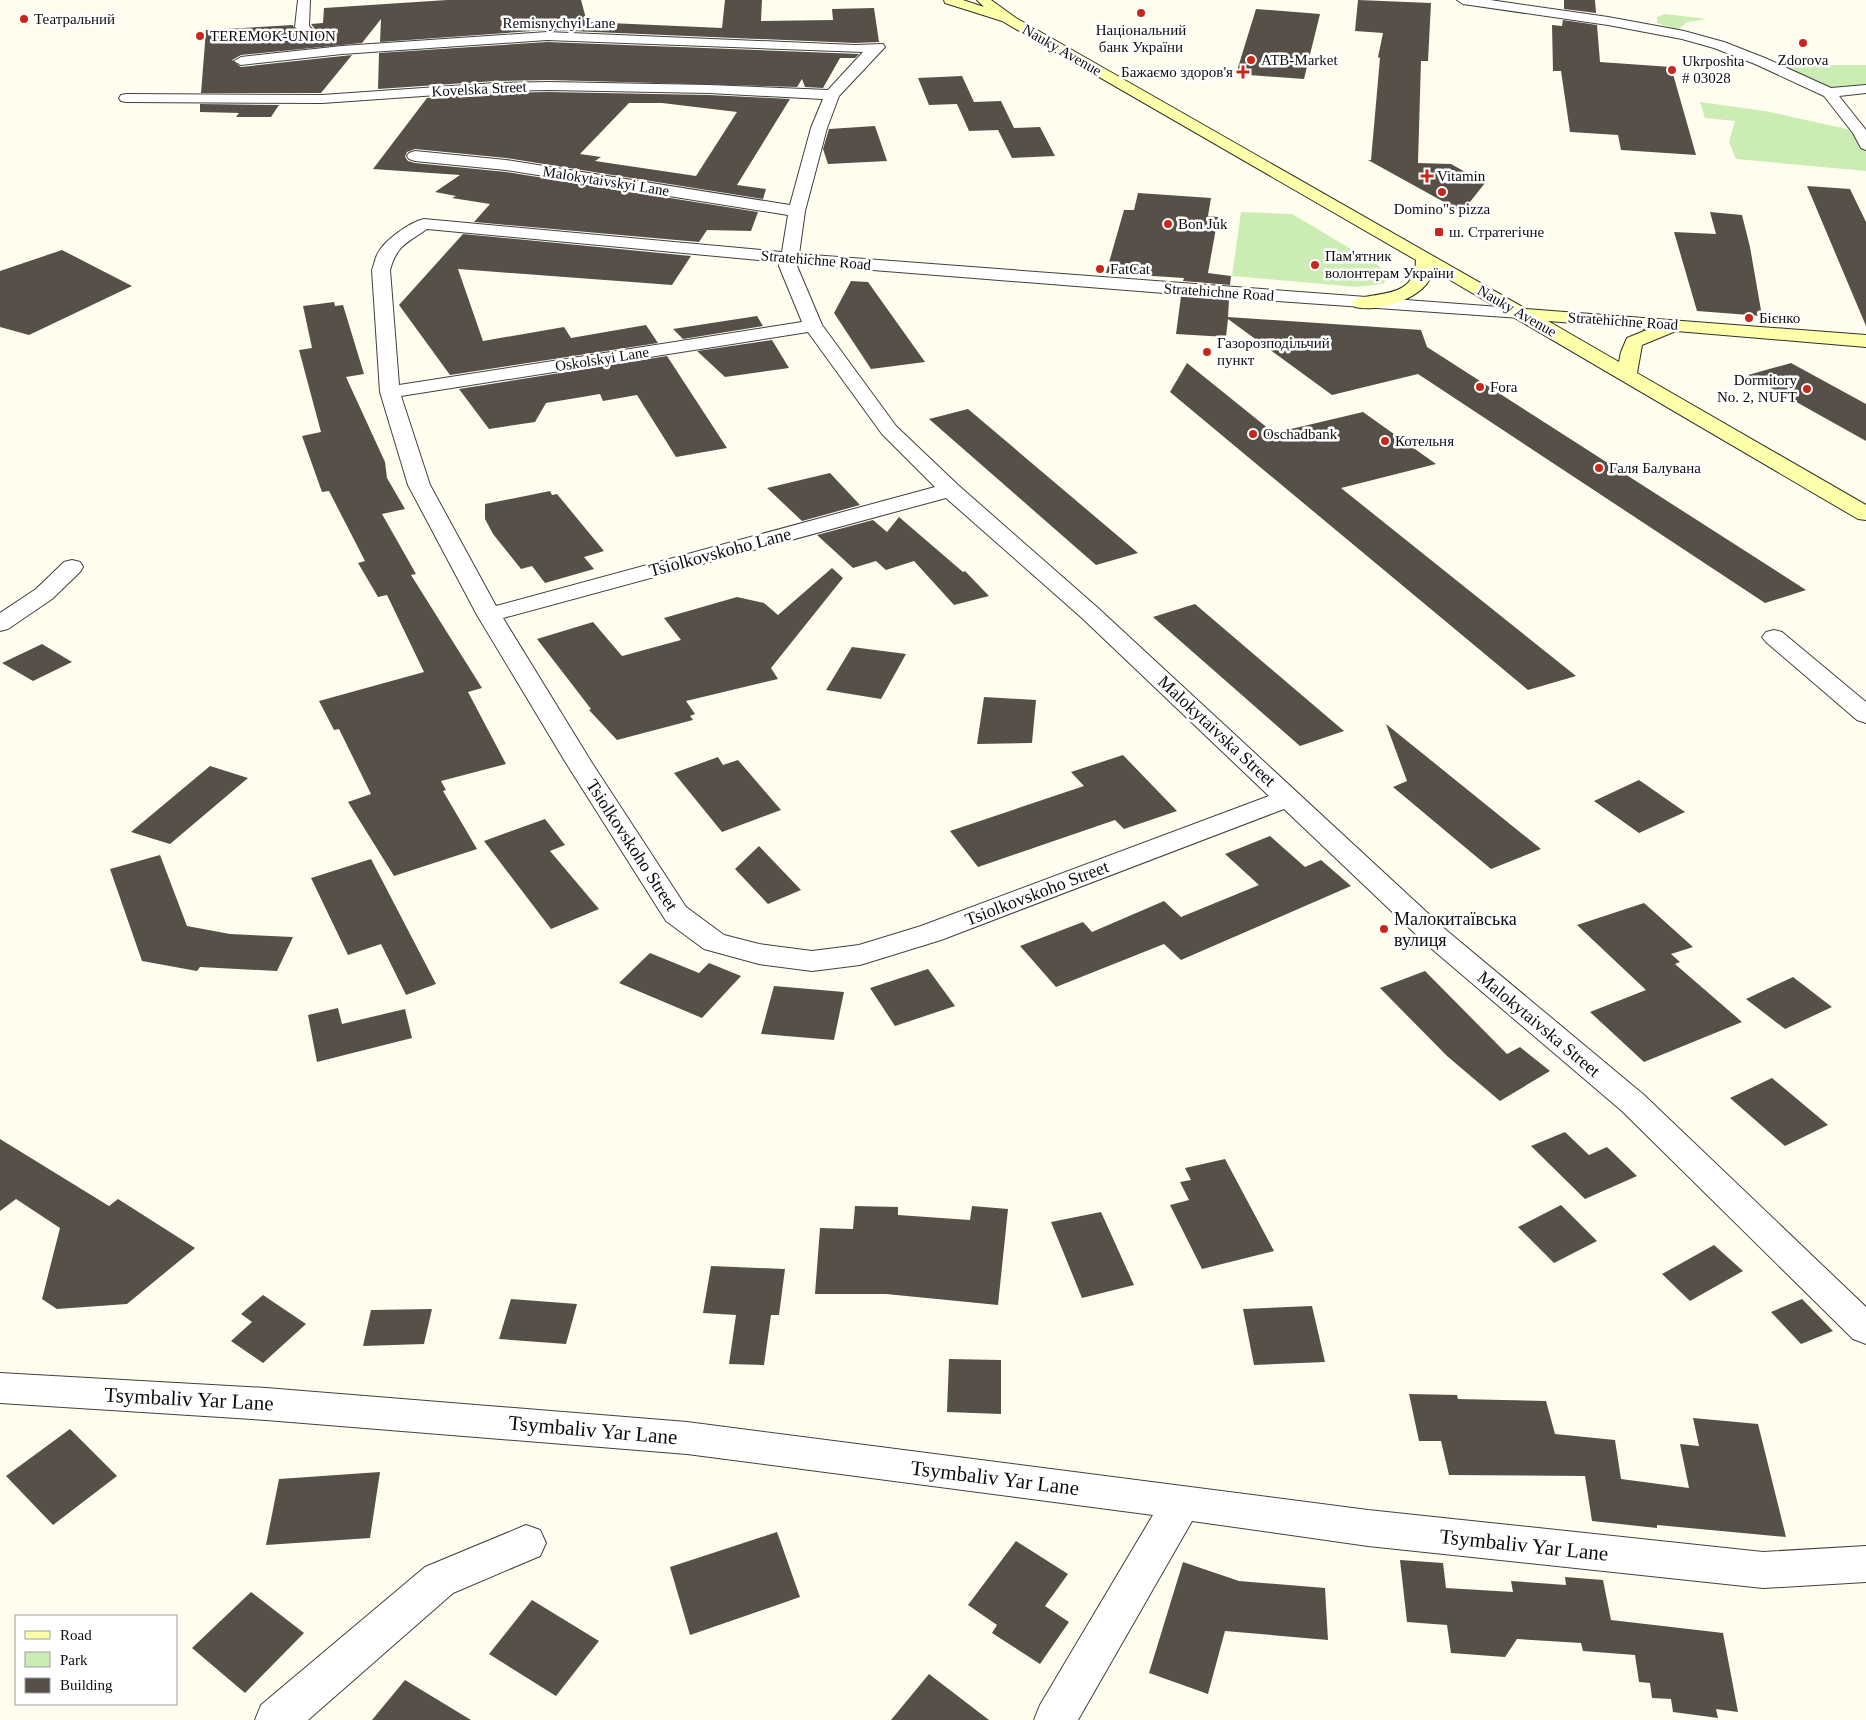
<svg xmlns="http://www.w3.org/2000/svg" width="1866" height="1720" font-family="'Times New Roman',serif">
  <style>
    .green { fill: #cbedb4 }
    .building { fill: #575049; fill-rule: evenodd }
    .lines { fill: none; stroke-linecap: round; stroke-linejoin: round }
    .street-casing { stroke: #404040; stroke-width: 2 }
    .secondary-casing { stroke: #2f2f2f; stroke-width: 2 }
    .street { fill: #fff; fill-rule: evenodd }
    .secondary { fill: #feffa9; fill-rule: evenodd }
    .poi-dot { fill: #c8271b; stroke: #fff; stroke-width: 2 }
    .labels { text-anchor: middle; stroke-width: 5; stroke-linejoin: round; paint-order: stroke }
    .far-poi-label { font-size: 15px; fill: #0d0d0d; stroke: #fff; text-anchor: start }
    .far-street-label { font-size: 15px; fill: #0d0d0d; stroke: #fff }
    .street-label { font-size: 18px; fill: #0d0d0d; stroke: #fff }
    .poi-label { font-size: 18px; fill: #0d0d0d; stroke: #fff; text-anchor: start }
    .near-street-label { font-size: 21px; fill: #0d0d0d; stroke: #fff }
  </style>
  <rect width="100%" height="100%" fill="#fffeee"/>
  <!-- green -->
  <g class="green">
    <polygon points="1665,14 1707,19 1687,22 1678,30 1657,23 1657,17"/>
    <polygon points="1791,61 1814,62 1821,65 1866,65 1866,89 1829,93 1782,71"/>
    <polygon points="1700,102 1765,111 1860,132 1866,145 1866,171 1736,159 1729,142 1735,121 1705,118"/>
    <polygon points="1241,212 1292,214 1378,265 1387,274 1387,279 1383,284 1356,287 1232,276"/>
  </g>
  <!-- building -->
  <g class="building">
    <polygon points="447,0 581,0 587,22 722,28 725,0 762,0 761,21 833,20 832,9 874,8 879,42 855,43 547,30 380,42 381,19 362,43 241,55 232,60 241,67 352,55 321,93 201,93 206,30 293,25 294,28 303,37 314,38 318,33 311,24 323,23 324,8"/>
    <polygon points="1358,0 1431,3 1428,61 1421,61 1418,163 1451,164 1485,183 1462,212 1368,160 1371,160 1380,58 1378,57 1383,33 1355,31"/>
    <polygon points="1564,0 1595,0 1596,13 1564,9"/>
    <polygon points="1256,9 1320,14 1304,79 1236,74"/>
    <polygon points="1563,20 1597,25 1600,62 1671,67 1696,155 1621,150 1618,135 1570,132 1561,71 1553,71 1552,25 1562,26"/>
    <polygon points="547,42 859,54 855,58 840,58 823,88 805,87 802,79 797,87 549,80 495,81 378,89 379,53"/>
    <polygon points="962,76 974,102 1001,101 1014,128 1040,127 1055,156 1012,158 998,130 969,131 957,104 929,105 918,78"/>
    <path d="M549 92 709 95 790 99 737 185 766 189 763 199 506 158 415 149 407 152 405 157 408 161 415 163 506 172 758 212 751 231 707 230 699 242 474 222 490 204 452 198 456 196 435 192 460 175 373 169 427 98 495 93ZM629 103H662L737 112 696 176 595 161 601 157 580 154Z"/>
    <polygon points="200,104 279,105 271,117 236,117 239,113 200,112"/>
    <polygon points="875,126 887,161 828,164 823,149 829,129"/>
    <polygon points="1807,186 1850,189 1866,222 1866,326"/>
    <polygon points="1138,193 1211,198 1208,216 1218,217 1208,273 1231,276 1230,285 1183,281 1184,278 1106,273 1124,210 1134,210"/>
    <polygon points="1710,212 1742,215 1750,247 1762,316 1697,311 1674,232 1716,234"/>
    <polygon points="463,234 691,256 672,285 458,269 483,341 564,327 571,338 646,325 658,343 450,375 399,305"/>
    <polygon points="62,250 132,286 29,335 0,327 0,271"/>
    <polygon points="851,281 868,282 925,362 871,369 834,313"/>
    <polygon points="1181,296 1229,300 1228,317 1421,330 1427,347 1806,590 1765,603 1418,374 1332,395 1228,319 1226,337 1176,334"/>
    <polygon points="334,302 335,306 343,305 364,374 346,377 385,462 387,478 405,509 382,514 416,574 411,575 482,688 468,692 506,764 441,781 446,790 443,791 477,849 394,876 348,802 371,794 339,729 334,730 319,701 424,672 387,595 378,597 358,563 365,561 329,491 322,492 302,436 321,432 299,350 312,348 303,306"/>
    <polygon points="757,316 763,326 683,339 673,329"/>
    <polygon points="772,340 789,368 725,377 697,351"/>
    <polygon points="667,356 727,448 676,457 637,395 603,401 600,394 546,403 535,422 489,429 459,389"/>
    <polygon points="1187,363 1274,433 1363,412 1436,464 1341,488 1576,676 1528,690 1170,392"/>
    <polygon points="1791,363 1866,404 1866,441 1748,375"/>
    <polygon points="968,409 1138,553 1096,565 929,419"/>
    <polygon points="830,473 860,505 802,521 767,488"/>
    <polygon points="550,491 552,495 557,494 604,551 584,557 594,569 545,583 532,566 521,569 493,534 485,519 485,504"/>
    <polygon points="899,517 963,572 965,571 989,596 954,605 914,561 886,570 876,561 853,568 817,535 873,520 887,532"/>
    <polygon points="832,568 843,578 771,668 778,679 686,701 695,714 690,716 693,720 617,740 589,710 591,709 537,639 593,622 622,656 681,640 664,618 737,597 764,603 778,615"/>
    <polygon points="1195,604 1344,731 1300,746 1153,617"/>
    <polygon points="42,644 72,662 33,681 2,663"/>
    <polygon points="852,647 906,654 881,699 826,690"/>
    <polygon points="984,697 1036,700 1032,743 977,744"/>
    <polygon points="1386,724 1541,849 1491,869 1393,787 1407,781"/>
    <polygon points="1123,755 1177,811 1124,829 1115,820 978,867 950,831 1084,786 1071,772"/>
    <polygon points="718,757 723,765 738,760 781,810 722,832 674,773"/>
    <polygon points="210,766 248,778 170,844 131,832"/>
    <polygon points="1639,780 1685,812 1639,833 1594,801"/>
    <polygon points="545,819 565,845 550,851 599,909 551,929 484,841"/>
    <polygon points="1270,836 1305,867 1321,860 1351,886 1181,960 1164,944 1056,987 1020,946 1083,922 1092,932 1164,901 1181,917 1259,885 1225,854"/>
    <polygon points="759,846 801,890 768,904 735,869"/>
    <polygon points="160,855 187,926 230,934 293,937 277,971 200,967 197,971 142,961 110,869"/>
    <polygon points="371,859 436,984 406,995 381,944 348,955 311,878"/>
    <polygon points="1644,903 1693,947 1671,954 1680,962 1675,964 1742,1022 1644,1062 1590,1012 1646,990 1577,925"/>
    <polygon points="650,953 699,973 709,963 741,976 702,1018 619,983"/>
    <polygon points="928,969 955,1006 895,1026 870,988"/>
    <polygon points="1425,971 1507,1054 1520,1047 1550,1071 1500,1101 1447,1056 1380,988"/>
    <polygon points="1793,977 1832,1007 1785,1029 1746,999"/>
    <polygon points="774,986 844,992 834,1040 761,1034"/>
    <polygon points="338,1008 342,1024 405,1009 412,1038 317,1062 308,1015"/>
    <polygon points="1772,1078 1828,1125 1785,1146 1730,1098"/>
    <polygon points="1565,1132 1589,1155 1607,1147 1637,1176 1585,1199 1531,1146"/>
    <polygon points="0,1139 109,1206 118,1199 195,1248 127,1304 57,1309 42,1299 60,1228 16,1199 0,1211"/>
    <polygon points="1225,1159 1274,1251 1202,1269 1170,1205 1189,1200 1180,1182 1191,1180 1185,1168"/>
    <polygon points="1561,1205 1597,1241 1554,1263 1518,1227"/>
    <polygon points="855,1206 898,1207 898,1215 970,1220 972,1206 1008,1209 998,1305 886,1294 815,1294 820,1228 853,1229"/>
    <polygon points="1101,1212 1134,1285 1082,1298 1051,1222"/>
    <polygon points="1714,1245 1743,1271 1690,1301 1662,1274"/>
    <polygon points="711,1266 785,1269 779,1315 771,1315 764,1365 729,1364 736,1315 703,1313"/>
    <polygon points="263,1295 306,1324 263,1363 231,1341 252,1322 241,1314"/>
    <polygon points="511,1299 577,1304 566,1344 499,1339"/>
    <polygon points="1802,1299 1833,1331 1801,1344 1771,1312"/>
    <polygon points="1312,1306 1325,1362 1254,1365 1243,1309"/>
    <polygon points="432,1309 424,1344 363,1346 371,1310"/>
    <polygon points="949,1359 1001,1360 1001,1414 947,1412"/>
    <polygon points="1409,1394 1457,1395 1458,1399 1546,1401 1555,1434 1615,1440 1621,1479 1689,1488 1680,1444 1699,1446 1693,1418 1758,1424 1786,1537 1657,1525 1657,1528 1592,1521 1585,1476 1449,1475 1441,1441 1419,1441"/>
    <polygon points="70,1429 117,1476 53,1525 6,1476"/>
    <polygon points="380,1472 370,1538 266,1545 279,1479"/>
    <polygon points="777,1532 800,1597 690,1635 670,1567"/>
    <polygon points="1016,1541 1068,1574 1045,1606 1069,1622 1040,1664 992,1633 997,1625 968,1605"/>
    <polygon points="1400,1560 1443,1563 1446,1588 1513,1592 1511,1581 1566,1585 1565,1577 1603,1580 1611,1620 1723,1633 1738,1712 1716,1709 1718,1718 1673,1712 1671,1699 1652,1698 1650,1683 1639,1682 1635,1655 1583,1651 1581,1643 1517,1639 1505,1657 1451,1653 1447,1625 1407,1622"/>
    <polygon points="1183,1562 1239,1581 1325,1588 1328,1640 1225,1631 1208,1694 1149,1673"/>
    <polygon points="251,1592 304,1633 245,1693 192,1648"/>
    <polygon points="532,1600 599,1641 556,1696 489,1654"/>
    <polygon points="929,1674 989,1720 891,1720"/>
    <polygon points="405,1680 471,1720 372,1720"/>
  </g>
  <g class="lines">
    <!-- street casing -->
    <g class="street-casing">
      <g id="street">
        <polygon points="298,0 310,0 309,26 316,33 314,36 304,36 295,27"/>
        <polygon points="1457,0 1490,0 1608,17 1684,31 1724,42 1765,58 1831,88 1866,85 1866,93 1839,96 1866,130 1866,150 1861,148 1853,133 1824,96 1755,64 1714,48 1682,39 1608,25 1463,4"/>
        <path d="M547 32 855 45 883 44 885 47 839 96 827 128 805 211 799 254 1526 309 1529 313 1526 317 1520 318 1177 294 797 264V266L822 325 896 426 958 485 1098 608 1446 930 1644 1095 1866 1307V1344L1853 1339 1622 1111 1426 944 1284 809 941 940 860 965 812 971 759 964 704 949 666 921 566 763 477 615 408 485 380 392 372 270C374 265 375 259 377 255 383 241 410 222 424 219L782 252 788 215 506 170 415 161 409 159 407 156 409 153 415 151 506 160 790 205 811 128 823 99 709 93 549 90 495 91 322 103 126 102 121 101 119 98 121 95 126 94 322 95 495 83 549 82 709 85 828 90 863 52 547 40 342 54 241 65 234 61 241 57 342 46ZM427 229 780 262 779 266 802 322 399 385 390 270C397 245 407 243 427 229ZM808 332 882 434 935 487 496 606 430 485 401 396ZM946 498 1082 618 1269 796 921 926 859 945 812 951 759 944 724 935 686 907 592 763 503 618Z"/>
        <polygon points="72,560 80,562 83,567 80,572 52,599 8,629 0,631 0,613 36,589 64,562"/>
        <polygon points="1774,630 1782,632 1866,702 1866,723 1857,720 1766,642 1762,637 1766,632"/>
        <polygon points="0,1373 266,1388 687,1422 1368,1510 1763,1552 1866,1546 1866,1582 1763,1588 1368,1546 1192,1521 1078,1720 1034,1720 1040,1705 1153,1515 687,1454 266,1420 0,1403"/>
        <polygon points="526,1525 540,1530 546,1543 540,1556 453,1593 308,1720 255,1720 261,1705 425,1567"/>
      </g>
    </g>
    <!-- secondary casing -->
    <g class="secondary-casing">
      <path id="secondary" d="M944 0H963L984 7 977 0H991L1016 18 1526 309 1866 335V347L1676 331 1642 345 1637 373 1866 505V520L1858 519 1433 270C1429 298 1378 313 1355 307L1352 303 1355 299C1382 292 1415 297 1416 260L1002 21 945 3ZM1548 321 1649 329 1627 338 1621 352 1619 362Z"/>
    </g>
    <!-- street -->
    <use href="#street" class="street"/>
    <!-- secondary -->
    <use href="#secondary" class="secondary"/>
  </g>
  <!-- markers -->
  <g class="poi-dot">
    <circle cx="1141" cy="13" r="5"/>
    <circle cx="24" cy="19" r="5"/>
    <circle cx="200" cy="36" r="5"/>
    <circle cx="1803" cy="43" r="5"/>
    <circle cx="1251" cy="60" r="5"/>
    <circle cx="1672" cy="70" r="5"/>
    <path d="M1240.5 64.5h5v5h5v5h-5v5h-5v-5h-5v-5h5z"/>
    <path d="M1424.5 168.5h5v5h5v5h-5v5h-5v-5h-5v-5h5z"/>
    <circle cx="1442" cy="192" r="5"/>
    <circle cx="1168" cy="224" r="5"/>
    <rect x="1434" y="227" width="10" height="10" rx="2.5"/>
    <circle cx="1315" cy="265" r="5"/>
    <circle cx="1100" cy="269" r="5"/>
    <circle cx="1749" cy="318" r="5"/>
    <circle cx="1207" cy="352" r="5"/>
    <circle cx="1480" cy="387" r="5"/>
    <circle cx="1807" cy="389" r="5"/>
    <circle cx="1253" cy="434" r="5"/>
    <circle cx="1385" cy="441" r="5"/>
    <circle cx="1599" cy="468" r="5"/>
    <circle cx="1384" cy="929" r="5"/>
  </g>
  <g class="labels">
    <!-- far-poi labels -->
    <g class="far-poi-label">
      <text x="34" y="24">Театральний</text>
      <text x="1141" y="35" text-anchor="middle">Національний<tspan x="1141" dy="17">банк України</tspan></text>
      <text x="210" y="41">TEREMOK-UNION</text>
      <text x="1261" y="65">ATB-Market</text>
      <text x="1803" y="65" text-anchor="middle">Zdorova</text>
      <text x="1682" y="66">Ukrposhta<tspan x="1682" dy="17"># 03028</tspan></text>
      <text x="1233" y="77" text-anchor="end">Бажаємо здоров'я</text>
      <text x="1437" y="181">Vitamin</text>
      <text x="1442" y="214" text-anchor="middle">Domino"s pizza</text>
      <text x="1178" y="229">Bon Juk</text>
      <text x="1449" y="237">ш. Стратегічне</text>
      <text x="1325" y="261">Пам'ятник<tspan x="1325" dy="17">волонтерам України</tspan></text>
      <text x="1110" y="274">FatCat</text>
      <text x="1759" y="323">Бієнко</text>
      <text x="1217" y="348">Газорозподільчий<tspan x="1217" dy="17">пункт</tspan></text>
      <text x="1797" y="385" text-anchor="end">Dormitory<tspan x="1797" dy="17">No. 2, NUFT</tspan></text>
      <text x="1490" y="392">Fora</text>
      <text x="1263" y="439">Oschadbank</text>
      <text x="1395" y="446">Котельня</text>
      <text x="1609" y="473">Галя Балувана</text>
    </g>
    <!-- far-street labels -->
    <g class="far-street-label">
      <text x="559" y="28">Remisnychyi Lane</text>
      <text transform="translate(1062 50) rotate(30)" y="5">Nauky Avenue</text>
      <text transform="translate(479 89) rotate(-3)" y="5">Kovelska Street</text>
      <text transform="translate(606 181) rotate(9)" y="5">Malokytaivskyi Lane</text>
      <text transform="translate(816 260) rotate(5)" y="5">Stratehichne Road</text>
      <text transform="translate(1219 292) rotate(4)" y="5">Stratehichne Road</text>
      <text transform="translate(1517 311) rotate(30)" y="5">Nauky Avenue</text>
      <text transform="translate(1623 321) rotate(4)" y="5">Stratehichne Road</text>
      <text transform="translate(602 359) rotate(-9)" y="5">Oskolskyi Lane</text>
    </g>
    <!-- street labels -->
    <g class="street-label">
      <text transform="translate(720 552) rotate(-15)" y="6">Tsiolkovskoho Lane</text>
      <text transform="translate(1217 731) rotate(43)" y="6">Malokytaivska Street</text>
      <text transform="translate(632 845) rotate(57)" y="6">Tsiolkovskoho Street</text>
      <text transform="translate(1037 893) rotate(-21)" y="6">Tsiolkovskoho Street</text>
      <text transform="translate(1539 1024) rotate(40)" y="6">Malokytaivska Street</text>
    </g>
    <!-- poi labels -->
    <g class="poi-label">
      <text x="1394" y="925">Малокитаївська<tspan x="1394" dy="21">вулиця</tspan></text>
    </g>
    <!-- near-street labels -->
    <g class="near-street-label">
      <text transform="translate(189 1399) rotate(3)" y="7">Tsymbaliv Yar Lane</text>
      <text transform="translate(593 1430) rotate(5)" y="7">Tsymbaliv Yar Lane</text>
      <text transform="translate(995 1478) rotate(7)" y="7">Tsymbaliv Yar Lane</text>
      <text transform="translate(1524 1545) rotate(6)" y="7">Tsymbaliv Yar Lane</text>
    </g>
  </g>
  <!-- legend -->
  <rect x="15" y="1615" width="162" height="90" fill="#ffffff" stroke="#9e9e9e"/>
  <rect x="25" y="1631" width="25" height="8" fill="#feffa9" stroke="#9e9e9e"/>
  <text x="60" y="1640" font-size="15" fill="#0d0d0d">Road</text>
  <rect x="25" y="1652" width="25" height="15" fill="#cbedb4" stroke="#9e9e9e"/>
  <text x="60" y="1665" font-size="15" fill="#0d0d0d">Park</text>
  <rect x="25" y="1678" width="25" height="15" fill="#575049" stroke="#9e9e9e"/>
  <text x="60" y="1690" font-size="15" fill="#0d0d0d">Building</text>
</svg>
